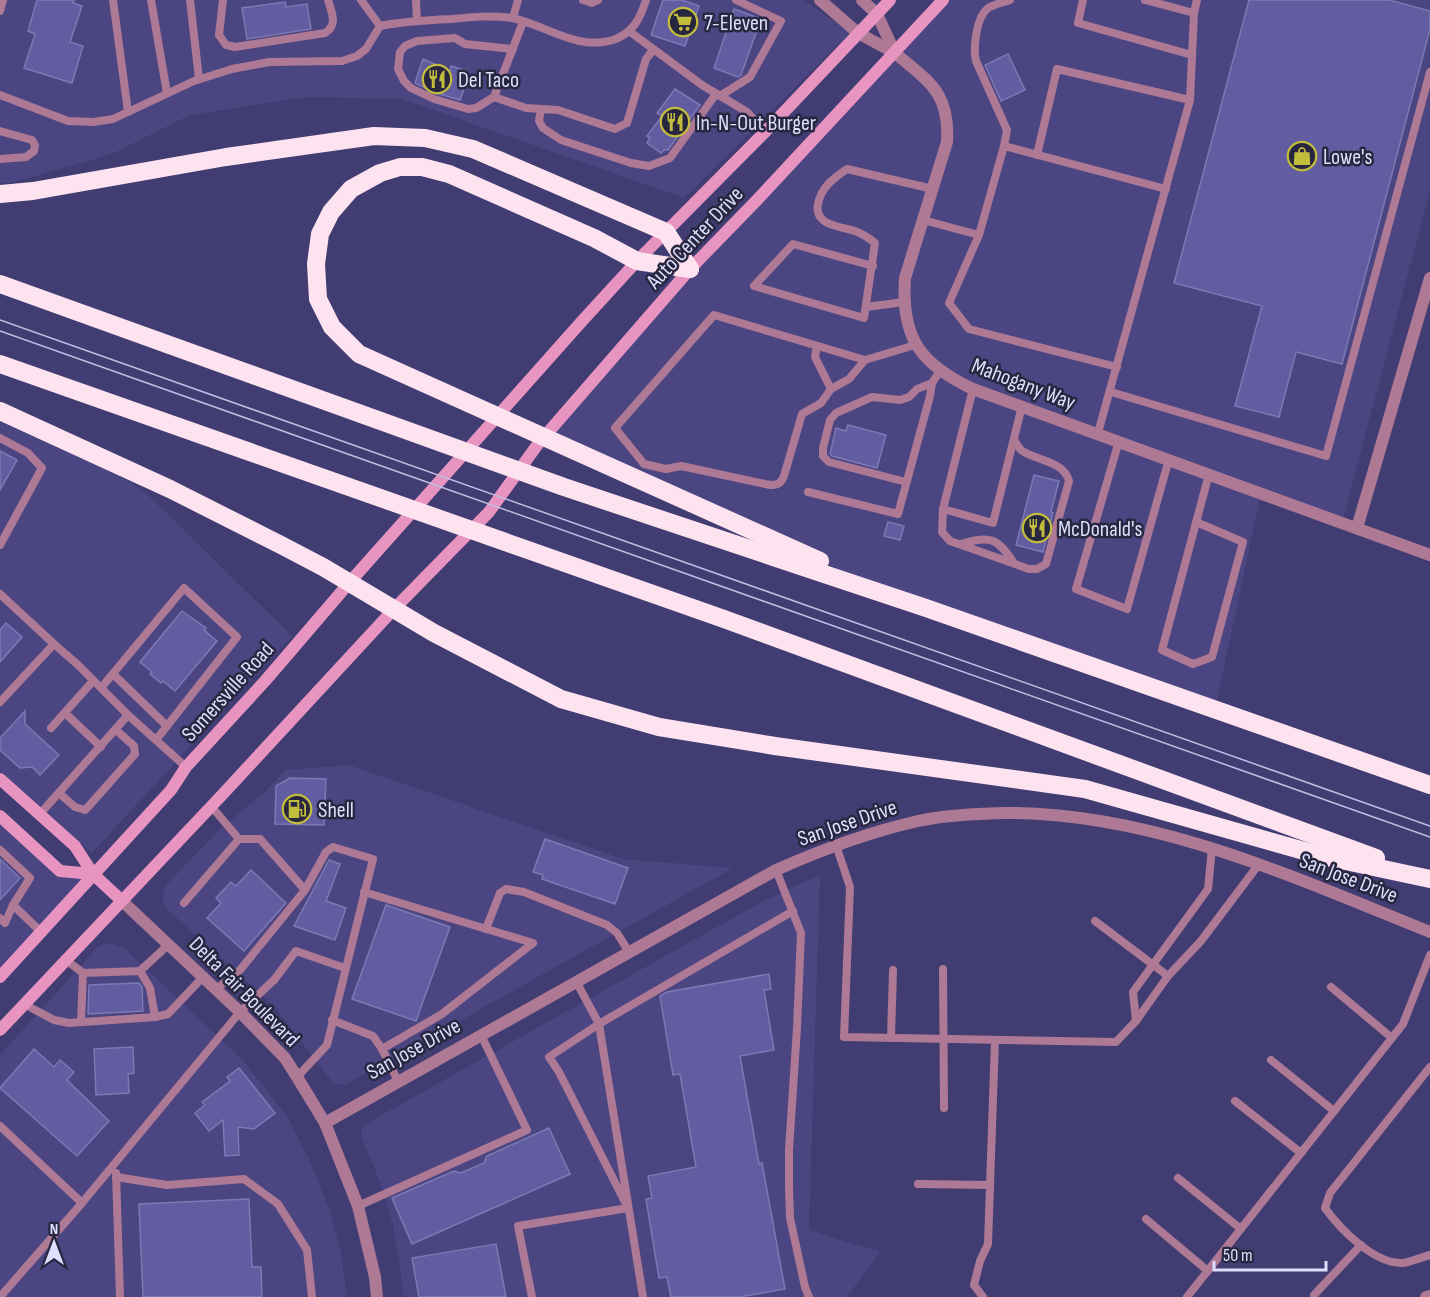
<svg xmlns="http://www.w3.org/2000/svg" width="1430" height="1297" font-family="'Sofia Sans Condensed',sans-serif">
  <style>
    .built { fill: #4b4582 }
    .building { fill: #625ca0; stroke: #7d79b4; stroke-width: 1.5 }
    .lines { fill: none; stroke-linecap: round; stroke-linejoin: round }
    .service { stroke: #ad7994; stroke-width: 8 }
    .minor { stroke: #ad7994; stroke-width: 12 }
    .tertiary { stroke: #ad7994; stroke-width: 12 }
    .secondary { stroke: #e794c1; stroke-width: 12 }
    .motorway { stroke: #fde3f0; stroke-width: 18 }
    .tram { stroke: #c0bfe3; stroke-width: 1.5 }
    .labels { text-anchor: middle; stroke-width: 5; stroke-linejoin: round; paint-order: stroke }
    .poi-label { font-size: 22px; fill: #dedefe; stroke: #292740; text-anchor: start }
    .street-label { font-size: 22px; fill: #dedefe; stroke: #292740 }
  </style>
  <rect width="100%" height="100%" fill="#413c71"/>
  <!-- built -->
  <g class="built">
    <polygon points="0,0 804,0 850,33 684,198 402,99 307,97 190,115 112,154 14,182 0,183"/>
    <polygon points="943,0 1430,0 1430,191 1342,523 1261,493 1215,710 926,608 546,439 690,269"/>
    <polygon points="0,422 116,474 144,491 292,636 92,853 0,771"/>
    <polygon points="349,765 623,859 733,868 345,1085 334,1084 273,1005 169,911 164,905 163,897 164,890 169,882 218,831 266,791 286,770"/>
    <polygon points="0,816 60,871 93,874 0,977"/>
    <polygon points="820,875 809,1230 880,1252 847,1297 403,1297 401,1272 393,1225 380,1182 362,1138 361,1131 364,1125 765,900"/>
    <polygon points="104,944 114,944 123,947 243,1060 288,1118 310,1161 329,1209 340,1248 347,1297 0,1297 0,1055 97,948"/>
  </g>
  <!-- building -->
  <g class="building">
    <polygon points="37,0 74,0 73,3 82,6 70,42 83,46 72,83 24,68 35,34 28,31"/>
    <polygon points="663,0 682,0 699,6 685,46 651,35"/>
    <polygon points="1249,0 1389,0 1430,11 1430,29 1342,364 1296,352 1279,417 1235,406 1262,306 1174,283"/>
    <polygon points="285,2 286,7 307,4 311,29 247,39 242,8"/>
    <polygon points="734,9 761,19 741,75 738,77 714,68"/>
    <polygon points="1008,54 1025,90 1001,101 985,65"/>
    <polygon points="423,59 450,71 451,66 464,70 462,75 468,78 460,100 436,93 415,83"/>
    <polygon points="675,89 700,105 668,150 664,150 661,153 647,143 650,138 647,136 662,116 657,113"/>
    <polygon points="848,425 886,435 877,468 832,456 830,454 836,428 846,431"/>
    <polygon points="0,451 17,460 0,490"/>
    <polygon points="1034,475 1059,481 1051,512 1053,513 1043,552 1016,545"/>
    <polygon points="888,522 904,526 900,540 884,536"/>
    <polygon points="182,611 206,628 204,630 217,641 175,691 163,681 161,683 150,674 152,672 140,662"/>
    <polygon points="6,623 22,637 0,662 0,630"/>
    <polygon points="25,711 25,724 59,755 40,775 32,767 20,768 0,750 0,738"/>
    <polygon points="290,778 326,779 324,825 275,824 276,786"/>
    <polygon points="545,839 628,868 615,904 542,879 543,875 533,872"/>
    <polygon points="0,859 20,878 0,900"/>
    <polygon points="329,860 340,864 326,901 346,908 335,940 294,926"/>
    <polygon points="251,870 286,903 244,951 207,918 221,903 216,898 231,882 236,886"/>
    <polygon points="386,905 450,927 416,1021 352,999"/>
    <polygon points="769,974 771,989 764,990 774,1050 740,1056 759,1164 762,1163 785,1289 739,1297 671,1297 667,1277 659,1278 646,1199 652,1198 648,1176 696,1167 680,1074 673,1075 660,996 667,992"/>
    <polygon points="139,983 142,987 143,1011 88,1014 89,985"/>
    <polygon points="133,1047 134,1073 128,1074 129,1093 96,1095 94,1049"/>
    <polygon points="34,1049 54,1067 60,1060 74,1072 67,1080 109,1121 77,1156 0,1088"/>
    <polygon points="239,1068 275,1113 254,1129 238,1127 239,1155 225,1156 223,1120 209,1131 195,1113 205,1105 202,1102 230,1081 227,1077"/>
    <polygon points="549,1128 570,1174 412,1244 392,1198 454,1171 461,1173 484,1163 487,1156"/>
    <polygon points="249,1199 252,1267 261,1267 262,1297 143,1297 139,1204"/>
    <polygon points="496,1244 506,1297 419,1297 412,1258"/>
  </g>
  <g class="lines">
    <!-- service -->
    <g class="service">
      <polyline points="113,0 128,112"/>
      <polyline points="151,0 167,93"/>
      <polyline points="190,0 199,79"/>
      <path d="M223 0 219 35 226 45 235 47 325 33C338 25 332 13 328 0"/>
      <polyline points="361,0 380,26"/>
      <polyline points="416,0 417,21"/>
      <polyline points="583,0 592,3 598,0"/>
      <polyline points="1083,0 1078,23 1192,55"/>
      <polyline points="1145,0 1194,13"/>
      <polyline points="0,11 3,0"/>
      <polyline points="513,18 518,0"/>
      <polyline points="523,22 494,97 526,108 558,110 615,129 627,123 646,59 653,50"/>
      <polyline points="629,31 702,85 747,112 765,132"/>
      <path d="M0 95 68 121 93 122 113 119 194 81 232 69 269 62 342 61 357 56 366 49 380 26C404 21 428 20 452 19 472 17 492 15 512 18 546 25 577 51 613 40 633 33 640 19 646 0"/>
      <polyline points="720,96 750,77 781,21 736,0"/>
      <polyline points="494,97 476,108 468,109 434,99 411,88 404,81 398,69 400,52 405,46 417,41 455,38 465,44 513,49"/>
      <polyline points="541,109 539,121 543,128 561,140 631,163 649,166 670,158 716,94"/>
      <polyline points="0,131 32,140 35,145 34,151 26,157 0,159"/>
      <path d="M1004 146 1007 130 976 61C973 49 976 18 987 9 993 4 1002 3 1010 0"/>
      <polyline points="1037,155 1057,69 1190,100"/>
      <polyline points="923,220 979,235"/>
      <path d="M873 266 793 244 754 286 864 318 875 243C869 238 863 234 855 231 840 226 814 226 818 204 821 187 834 178 847 169L933 189"/>
      <polyline points="866,307 904,302"/>
      <polyline points="817,346 815,357 831,389"/>
      <path d="M865 360 714 315 615 428 644 464 666 469 681 466 770 485C777 485 781 484 784 476L802 414 821 403 831 389 849 379 865 360 915 345"/>
      <polyline points="1117,367 969,329 949,303 979,235 1004,146 1166,189"/>
      <polyline points="973,389 943,509 993,523 1022,406"/>
      <polyline points="1111,392 1326,456 1430,72"/>
      <polyline points="1098,433 1190,100 1194,13 1197,0"/>
      <polyline points="0,438 28,453 42,468 0,545"/>
      <polyline points="1119,441 1076,589 1127,609 1169,459"/>
      <polyline points="906,482 829,462 823,456 823,448 830,420 836,413 872,397 900,400 909,397 917,389 932,383"/>
      <polyline points="808,492 898,514 930,396 932,383 940,371"/>
      <path d="M943 509 942 532 950 541 1029 569H1037L1046 564 1069 481C1064 462 1040 461 1024 452 1020 450 1017 445 1015 441"/>
      <polyline points="1196,522 1243,542 1212,657 1193,664 1162,650 1209,474"/>
      <path d="M961 544C991 535 997 538 1014 563"/>
      <polyline points="0,594 54,644 0,702"/>
      <polyline points="54,644 77,664 128,715 186,767"/>
      <polyline points="113,674 167,726"/>
      <polyline points="101,688 184,588 237,637 156,740"/>
      <polyline points="65,713 101,747"/>
      <polyline points="51,728 93,681"/>
      <polyline points="59,793 75,807 85,810 88,807 135,754 134,746 116,730"/>
      <polyline points="39,815 128,715"/>
      <polyline points="836,845 850,887 844,1037 1116,1042 1136,1021 1168,976 1201,941 1259,864"/>
      <polyline points="0,850 30,878 13,905"/>
      <polyline points="776,870 801,933 797,1028 789,1150 789,1187 790,1218 805,1287 809,1297"/>
      <polyline points="184,903 239,839 211,806"/>
      <polyline points="0,918 5,923 13,905 41,932"/>
      <polyline points="1095,921 1168,976"/>
      <polyline points="486,929 500,893 506,889 524,892 607,925 617,933 629,952"/>
      <polyline points="66,960 83,973 140,971 168,945"/>
      <polyline points="943,969 944,1108"/>
      <polyline points="140,971 150,988 155,1017"/>
      <polyline points="576,981 599,1024 643,1297"/>
      <polyline points="1331,987 1392,1038"/>
      <polyline points="215,990 240,970 305,890 260,839 239,839"/>
      <polyline points="24,1004 54,1020 69,1023 155,1017 168,1014 202,978"/>
      <polyline points="332,1020 373,1036 382,1049 442,1014 533,943 364,892"/>
      <polyline points="1136,1021 1133,992 1208,889 1212,848"/>
      <polyline points="81,1022 83,973"/>
      <polyline points="891,1038 893,970"/>
      <polyline points="382,1049 398,1081"/>
      <polyline points="1271,1060 1334,1111"/>
      <path d="M1430 1067 1330 1193 1325 1208C1340 1229 1374 1264 1403 1263 1411 1262 1422 1257 1430 1255"/>
      <polyline points="297,1077 327,1045 373,859 333,847 326,852 305,890"/>
      <polyline points="1235,1101 1301,1153"/>
      <polyline points="0,1126 82,1203"/>
      <polyline points="116,1173 120,1297"/>
      <polyline points="116,1177 167,1185 244,1179 278,1204 307,1250 312,1297"/>
      <polyline points="1178,1178 1241,1229"/>
      <polyline points="918,1184 990,1185"/>
      <polyline points="358,1206 527,1130 481,1035"/>
      <polyline points="1146,1219 1208,1271"/>
      <polyline points="1314,1295 1361,1245"/>
      <polyline points="0,1297 82,1203 240,1012 274,980 296,951 345,968"/>
      <polyline points="532,1297 518,1226 628,1208 559,1072 549,1057 599,1024 793,911"/>
      <polyline points="983,1297 974,1285 980,1261 988,1244 995,1040"/>
      <polyline points="1187,1297 1403,1024 1430,955"/>
    </g>
    <!-- minor -->
    <g class="minor">
      <path d="M895 53C929 82 950 92 947 142L905 278C901 338 920 364 973 389L1430 555"/>
      <polyline points="1357,528 1430,278"/>
      <path d="M325 1123 776 870C821 850 869 832 918 821 945 815 975 814 1004 813 1153 812 1293 877 1430 932"/>
      <polyline points="1426,1297 1430,1296"/>
    </g>
    <!-- tertiary -->
    <g class="tertiary">
      <polyline points="820,0 858,33 895,53"/>
      <polyline points="862,0 877,14 895,53"/>
      <polyline points="121,900 240,1012 285,1058 297,1077 325,1123 358,1206 375,1277 377,1297"/>
    </g>
    <!-- secondary -->
    <g class="secondary">
      <polyline points="0,779 75,846 93,874 121,900"/>
      <polyline points="0,816 60,871 93,874"/>
      <polyline points="0,977 171,790 186,767 265,681 349,583 583,320 637,261 765,132 890,0"/>
      <polyline points="0,1030 222,795 394,609 489,512 538,444 690,269 757,200 943,0"/>
    </g>
    <!-- motorway -->
    <g class="motorway">
      <polyline points="0,194 33,191 226,157 374,136 425,138 473,149 666,232 690,269"/>
      <polyline points="690,269 637,261 594,238 449,174 422,167 400,167 380,173 351,189 331,212 320,234 316,264 318,299 332,327 359,354 820,561"/>
      <polyline points="0,284 564,487 926,608 1430,785"/>
      <polyline points="0,364 724,619 1376,858"/>
      <polyline points="0,411 170,489 281,545 323,567 434,633 561,699 659,727 775,746 1085,789 1322,856 1430,879"/>
    </g>
    <!-- tram -->
    <g class="tram">
      <polyline points="0,320 1430,826"/>
      <polyline points="0,331 1430,837"/>
    </g>
  </g>
  <!-- icons -->
  <defs>
    <g id="supermarket-ring" transform="scale(1.5)"><circle r="9.5" fill="#292740" stroke="#c3bd3e" stroke-width="1.5"/><path d="M-6-5.5h2.5l.6 2H6L4.5 2H-2.5L-4.4-4H-6ZM-1.5 3.2a1.3 1.3 0 1 0 .1 0ZM3 3.2a1.3 1.3 0 1 0 .1 0Z" fill="#c3bd3e"/></g>
    <g id="restaurant-ring" transform="scale(1.5)"><circle r="9.5" fill="#292740" stroke="#c3bd3e" stroke-width="1.5"/><path d="M-5-6h1v4h1v-4h1v4h1v-4h1v5L-1.5 .5V6h-2V.5L-5-1ZM5-6V6H3V1.5H1.5Q1.5-4 5-6Z" fill="#c3bd3e"/></g>
    <g id="shop-ring" transform="scale(1.5)"><circle r="9.5" fill="#292740" stroke="#c3bd3e" stroke-width="1.5"/><path d="M-5-2.5h2.3a2.7 3.5 0 0 1 5.4 0H5L5.5 6h-11ZM-1.5-2.5h3a1.5 2.3 0 0 0-3 0Z" fill="#c3bd3e"/></g>
    <g id="fuel-ring" transform="scale(1.5)"><circle r="9.5" fill="#292740" stroke="#c3bd3e" stroke-width="1.5"/><path d="M-5.5-6h7V0h2V4h1.3V-2.5L3-4.5l.8-.8L6-3V5H2.5V1h-1V6h-7ZM-4.2-4.7v3.2H.2V-4.7Z" fill="#c3bd3e"/></g>
  </defs>
  <g fill-rule="evenodd">
    <use href="#supermarket-ring" x="683" y="22"/>
    <use href="#restaurant-ring" x="437" y="79"/>
    <use href="#restaurant-ring" x="675" y="122"/>
    <use href="#shop-ring" x="1302" y="156"/>
    <use href="#restaurant-ring" x="1037" y="528"/>
    <use href="#fuel-ring" x="297" y="809"/>
  </g>
  <g class="labels">
    <!-- poi labels -->
    <g class="poi-label">
      <text x="704" y="30">7-Eleven</text>
      <text x="458" y="87">Del Taco</text>
      <text x="696" y="130">In-N-Out Burger</text>
      <text x="1323" y="164">Lowe's</text>
      <text x="1058" y="536">McDonald's</text>
      <text x="318" y="817">Shell</text>
    </g>
    <!-- street labels -->
    <g class="street-label">
      <text transform="translate(694 237) rotate(-47)" y="8">Auto Center Drive</text>
      <text transform="translate(1024 383) rotate(21)" y="8">Mahogany Way</text>
      <text transform="translate(227 691) rotate(-48)" y="8">Somersville Road</text>
      <text transform="translate(847 822) rotate(-19)" y="8">San Jose Drive</text>
      <text transform="translate(1349 877) rotate(21)" y="8">San Jose Drive</text>
      <text transform="translate(245 991) rotate(45)" y="8">Delta Fair Boulevard</text>
      <text transform="translate(413 1048) rotate(-29)" y="8">San Jose Drive</text>
    </g>
  </g>
  <!-- north arrow -->
  <g transform="translate(54 1243)" stroke="#292740" stroke-width="4.5" paint-order="stroke">
  <path d="M0-4.5L10 22L0 15L-10 22Z" fill="#dedefe"/>
  <text y="-9" font-size="16" font-weight="bold" text-anchor="middle" fill="#dedefe">N</text>
  </g>
  <!-- scale -->
  <path d="M1214 1261v9h112v-9" fill="none" stroke="#dedefe" stroke-width="3"/>
  <text x="1223" y="1261" font-size="18" fill="#dedefe" stroke="#292740" stroke-width="4.5" paint-order="stroke">50 m</text>
</svg>
